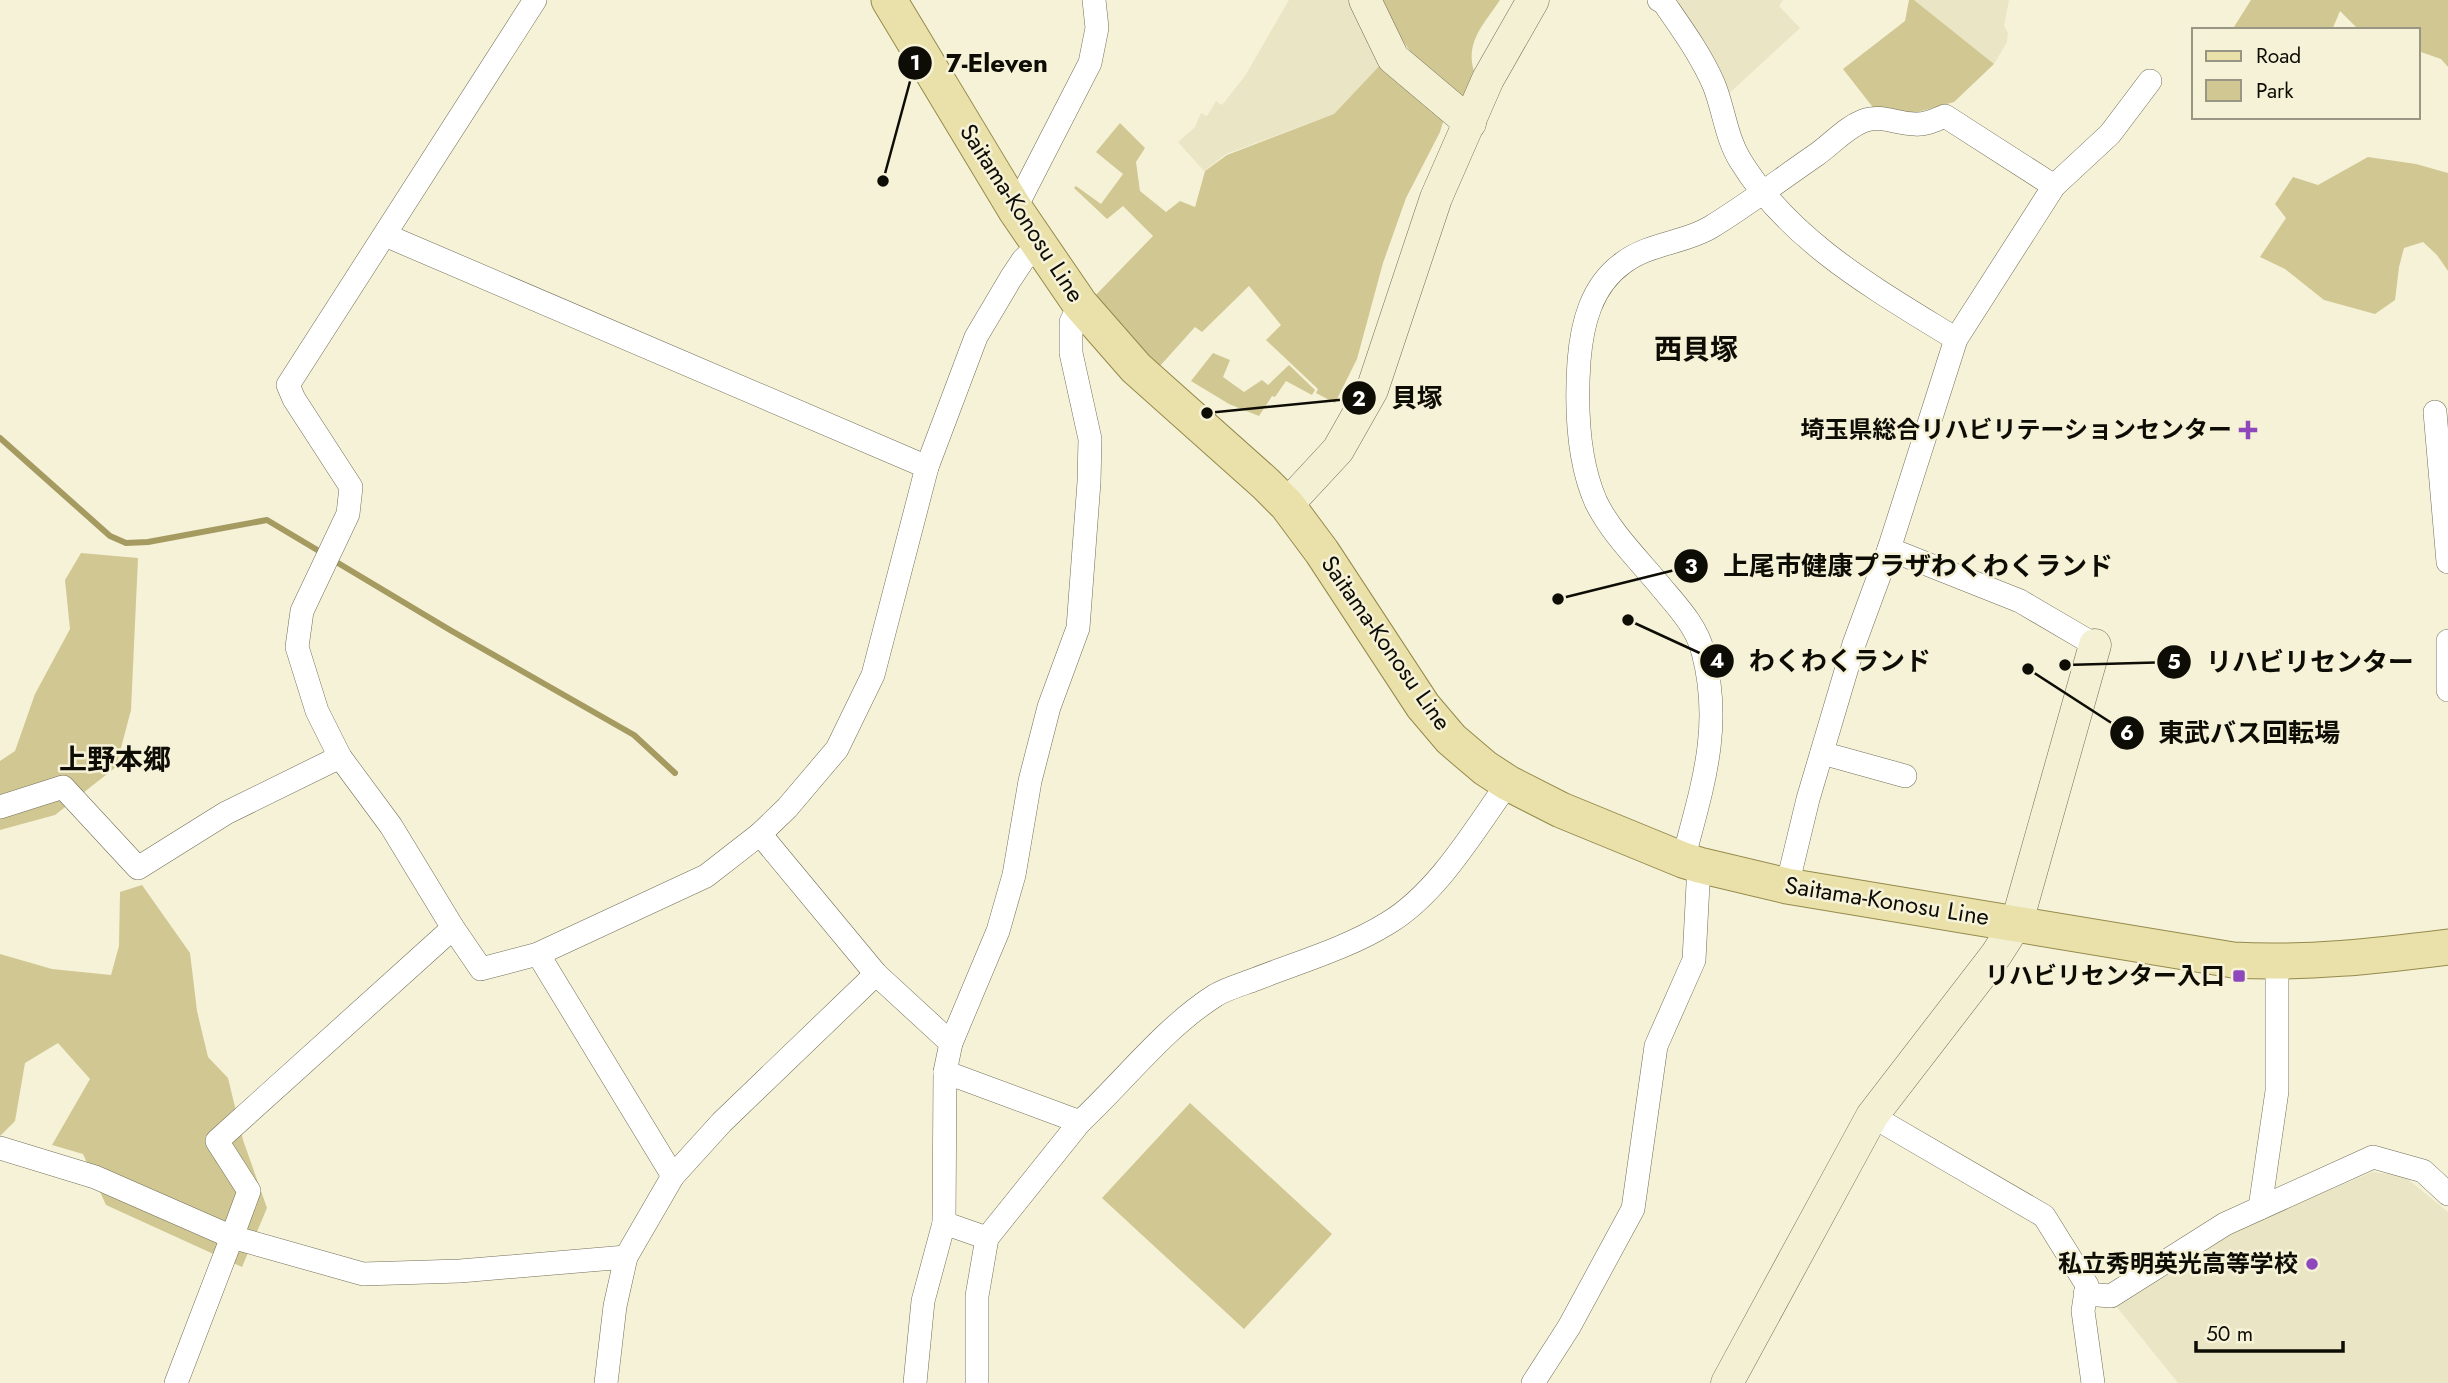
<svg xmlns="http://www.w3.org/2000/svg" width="2448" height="1383" font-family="Jost,'Noto Sans JP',sans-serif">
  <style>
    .built { fill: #eae5c4 }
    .green { fill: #d0c792 }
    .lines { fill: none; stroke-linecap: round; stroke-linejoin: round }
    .stream { stroke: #a59b61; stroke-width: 6 }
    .street-casing { stroke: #716e57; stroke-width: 24 }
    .secondary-casing { stroke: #716e57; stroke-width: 33 }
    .primary-casing { stroke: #948a4b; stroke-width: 37 }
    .street { stroke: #fff; stroke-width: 23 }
    .secondary { stroke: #f4f0d4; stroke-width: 32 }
    .primary { stroke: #eae1aa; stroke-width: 35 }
    .poi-dot { fill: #8f48bc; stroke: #f6f2d8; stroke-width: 2.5 }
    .labels { text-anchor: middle; stroke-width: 5; stroke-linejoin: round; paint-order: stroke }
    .street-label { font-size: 24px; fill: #0e0d05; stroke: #f6f2d8 }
    .poi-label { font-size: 24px; font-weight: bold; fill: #0e0d05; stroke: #f6f2d8; text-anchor: end }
    .quarter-label { font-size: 28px; font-weight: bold; fill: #0e0d05; stroke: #f6f2d8 }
    .leader { fill: none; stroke: #0e0d05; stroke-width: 2.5 }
    .callout-dot { fill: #0e0d05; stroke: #f6f2d8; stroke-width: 2.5 }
    .mark-label { font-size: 21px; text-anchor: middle; font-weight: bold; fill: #fff }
    .callout-label { font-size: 26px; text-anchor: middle; font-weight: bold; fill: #0e0d05; stroke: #f6f2d8; stroke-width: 5; stroke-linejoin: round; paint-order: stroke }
  </style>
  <rect width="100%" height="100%" fill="#f6f2d8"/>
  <!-- built -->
  <g class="built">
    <polygon points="1289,0 1352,0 1383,62 1334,114 1226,154 1204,171 1178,142 1195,127 1201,113 1207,116 1216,101 1222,105 1245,76"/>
    <polygon points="1668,0 1783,0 1779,6 1800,28 1724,98"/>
    <polygon points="1914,0 2009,0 2004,26 2008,33 2007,42 1994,64"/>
    <polygon points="2372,1172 2404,1176 2448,1212 2448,1383 2178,1383 2116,1306 2122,1297 2231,1232"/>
  </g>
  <!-- green -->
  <g class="green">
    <path d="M1379 0H1500C1482 27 1463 44 1476 77L1465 98C1425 79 1399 39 1379 0Z"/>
    <polygon points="1909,0 1914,0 1994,64 1954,102 1914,113 1875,110 1843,69 1905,21"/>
    <polygon points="2251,0 2448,0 2448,67 2441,59 2418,51 2418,30 2359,30 2340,11 2332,30 2232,30"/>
    <polygon points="1383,62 1444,119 1440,132 1406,198 1383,263 1357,359 1335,403 1316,393 1318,389 1266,340 1281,325 1249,286 1202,332 1195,327 1159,367 1092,299 1153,236 1123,206 1107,219 1074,188 1076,186 1101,204 1123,174 1096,152 1120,123 1145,148 1136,162 1140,191 1166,212 1180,201 1195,207 1205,171 1227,155 1334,114"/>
    <polygon points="2368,157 2416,164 2448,173 2448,271 2437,255 2423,242 2404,248 2399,267 2395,300 2375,314 2324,300 2285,269 2260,257 2286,218 2275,204 2293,177 2318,185"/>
    <polygon points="1213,353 1230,360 1223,377 1244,392 1262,380 1268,385 1289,365 1315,390 1312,395 1286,381 1275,397 1272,396 1259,416 1229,404 1191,381"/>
    <polygon points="81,553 138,558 131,710 116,767 55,815 0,830 0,761 15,751 35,694 70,629 65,580"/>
    <polygon points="142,885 190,953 197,1011 208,1057 228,1078 243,1140 267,1208 242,1267 106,1205 83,1154 52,1145 90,1079 58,1043 25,1063 15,1121 0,1136 0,954 52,969 111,975 119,946 120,892"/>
    <polygon points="1190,1103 1332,1234 1244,1329 1102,1198"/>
  </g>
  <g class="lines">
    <!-- stream -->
    <g class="stream">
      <polyline points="0,438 110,536 126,543 148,542 267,520 324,554"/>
      <polyline points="333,560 450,630 634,735 675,773"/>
    </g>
    <!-- street casing -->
    <g class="street-casing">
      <g id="street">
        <polyline points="535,0 288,385 294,399 351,487 348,514 302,611 297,647 317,711 340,757 391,826 453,928 481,969 538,954 706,876 760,834 787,808 837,749 873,675 927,467 976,337 1011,278 1023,260 1039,245"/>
        <path d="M1659 0 1664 3C1682 29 1701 55 1714 85 1724 110 1726 137 1740 160 1790 242 1877 290 1956 339"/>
        <polyline points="1015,209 1090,63 1097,28 1094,0"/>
        <polyline points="385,235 927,467"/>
        <polyline points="2435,412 2448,562"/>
        <polyline points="1889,549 2020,601 2095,645"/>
        <polyline points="2448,641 2448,690"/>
        <polyline points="1822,753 1905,776"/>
        <polyline points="0,807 63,787 138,868 226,813 340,757"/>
        <polyline points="760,834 876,974 951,1043"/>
        <path d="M1683 860C1702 787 1723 728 1703 652 1696 624 1674 603 1657 582 1636 557 1610 531 1596 502 1577 459 1576 406 1579 361 1582 324 1591 286 1623 263 1649 243 1685 243 1711 227 1747 205 1781 179 1816 155 1832 144 1845 128 1863 121 1881 114 1897 124 1915 124 1926 125 1935 120 1945 116L2054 186"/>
        <polyline points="1787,886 1808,799 1854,644 1889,549 1956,339 2054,186 2110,134 2150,81"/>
        <polyline points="538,954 673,1176"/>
        <path d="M945 1072 1080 1122C1125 1080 1164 1028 1216 995 1228 988 1243 984 1256 979 1299 962 1348 948 1388 923 1438 893 1475 829 1508 783"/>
        <polyline points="1872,1116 2044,1216 2087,1285 2083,1311 2093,1383"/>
        <polyline points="0,1148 95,1177 232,1237 249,1191 217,1141 453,928"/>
        <polyline points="2260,1208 2277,1091 2277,963"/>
        <polyline points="944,1223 987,1238 977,1296 977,1383"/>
        <polyline points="987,1238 1080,1122"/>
        <polyline points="2085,1294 2111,1296 2225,1224 2373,1157 2423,1171 2448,1194"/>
        <polyline points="176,1383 232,1237 363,1274 460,1271 626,1257"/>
        <polyline points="606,1383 615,1306 626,1257 673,1176 722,1122 876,974"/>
        <polyline points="915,1383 923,1301 944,1223 945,1072 951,1043 998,931 1014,875 1030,781 1049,707 1078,628 1089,482 1090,439 1071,353 1071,322 1080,304"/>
        <polyline points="1533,1383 1569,1327 1633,1209 1656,1046 1694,960 1699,865"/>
      </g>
    </g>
    <!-- secondary casing -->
    <g class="secondary-casing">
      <g id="secondary">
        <polyline points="1365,0 1393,58 1470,123"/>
        <polyline points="1287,505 1338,450 1372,390 1436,198 1488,79 1533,0"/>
        <polyline points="1727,1383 1872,1116 1996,955 2017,922 2095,645"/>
      </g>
    </g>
    <!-- primary casing -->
    <g class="primary-casing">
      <path id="primary" d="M889 0 1015 209 1080 304 1136 368 1266 484 1287 505 1322 552 1423 706 1451 739 1485 768 1508 783 1561 810 1683 860 1699 865 1787 886 2233 960C2306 964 2376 956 2448 947"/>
    </g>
    <!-- street -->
    <use href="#street" class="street"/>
    <!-- secondary -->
    <use href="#secondary" class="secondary"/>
    <!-- primary -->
    <use href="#primary" class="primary"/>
  </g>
  <!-- markers -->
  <g class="poi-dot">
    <path d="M2244.5 419.5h7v7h7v7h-7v7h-7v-7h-7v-7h7z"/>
    <rect x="2232" y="969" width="14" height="14" rx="3.5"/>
    <circle cx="2312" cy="1264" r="7"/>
  </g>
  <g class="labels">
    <!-- street labels -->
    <g class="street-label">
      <text transform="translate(1022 213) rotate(57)" y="8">Saitama-Konosu Line</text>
      <text transform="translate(1386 643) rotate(55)" y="8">Saitama-Konosu Line</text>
      <text transform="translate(1887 901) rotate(9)" y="8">Saitama-Konosu Line</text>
    </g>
    <!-- poi labels -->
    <g class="poi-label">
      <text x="2232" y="438">埼玉県総合リハビリテーションセンター</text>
      <text x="2225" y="984">リハビリセンター入口</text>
      <text x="2298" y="1272">私立秀明英光高等学校</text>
    </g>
    <!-- quarter labels -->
    <g class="quarter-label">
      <text x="1696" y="359">西貝塚</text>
      <text x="115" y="769">上野本郷</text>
    </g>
  </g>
  <!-- callouts -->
  <path class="leader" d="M883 181L915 63M1207 413L1359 398M1558 599L1691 566M1628 620L1717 661M2065 665L2174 662M2028 669L2127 733"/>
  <g class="callout-dot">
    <circle cx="883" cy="181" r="7"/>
    <circle cx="1207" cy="413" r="7"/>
    <circle cx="1558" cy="599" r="7"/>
    <circle cx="1628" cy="620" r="7"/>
    <circle cx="2065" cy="665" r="7"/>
    <circle cx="2028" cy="669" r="7"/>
    <circle cx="915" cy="63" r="18"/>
    <circle cx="1359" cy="398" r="18"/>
    <circle cx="1691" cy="566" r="18"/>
    <circle cx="1717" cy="661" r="18"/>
    <circle cx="2174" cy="662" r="18"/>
    <circle cx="2127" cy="733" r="18"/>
  </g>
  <g class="mark-label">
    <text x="915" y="70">1</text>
    <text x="1359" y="406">2</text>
    <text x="1691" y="574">3</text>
    <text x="1717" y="668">4</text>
    <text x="2174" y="669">5</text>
    <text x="2127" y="740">6</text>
  </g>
  <g class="callout-label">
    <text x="997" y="72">7-Eleven</text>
    <text x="1417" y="407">貝塚</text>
    <text x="1918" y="575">上尾市健康プラザわくわくランド</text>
    <text x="1840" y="670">わくわくランド</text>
    <text x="2310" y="671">リハビリセンター</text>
    <text x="2249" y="742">東武バス回転場</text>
  </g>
  <!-- legend -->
  <rect x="2192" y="28" width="228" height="91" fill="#f6f2d8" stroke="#999684" stroke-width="2"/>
  <rect x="2206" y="51" width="35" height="10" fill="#eae1aa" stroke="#999684" stroke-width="2"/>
  <text x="2256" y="63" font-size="21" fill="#0e0d05">Road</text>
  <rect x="2206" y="80" width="35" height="21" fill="#d0c792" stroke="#999684" stroke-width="2"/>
  <text x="2256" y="98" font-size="21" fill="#0e0d05">Park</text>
  <!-- scale -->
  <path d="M2196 1341v10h147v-10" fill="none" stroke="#0e0d05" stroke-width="3.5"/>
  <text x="2206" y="1341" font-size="21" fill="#0e0d05" stroke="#f6f2d8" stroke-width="5" paint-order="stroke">50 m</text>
</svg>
